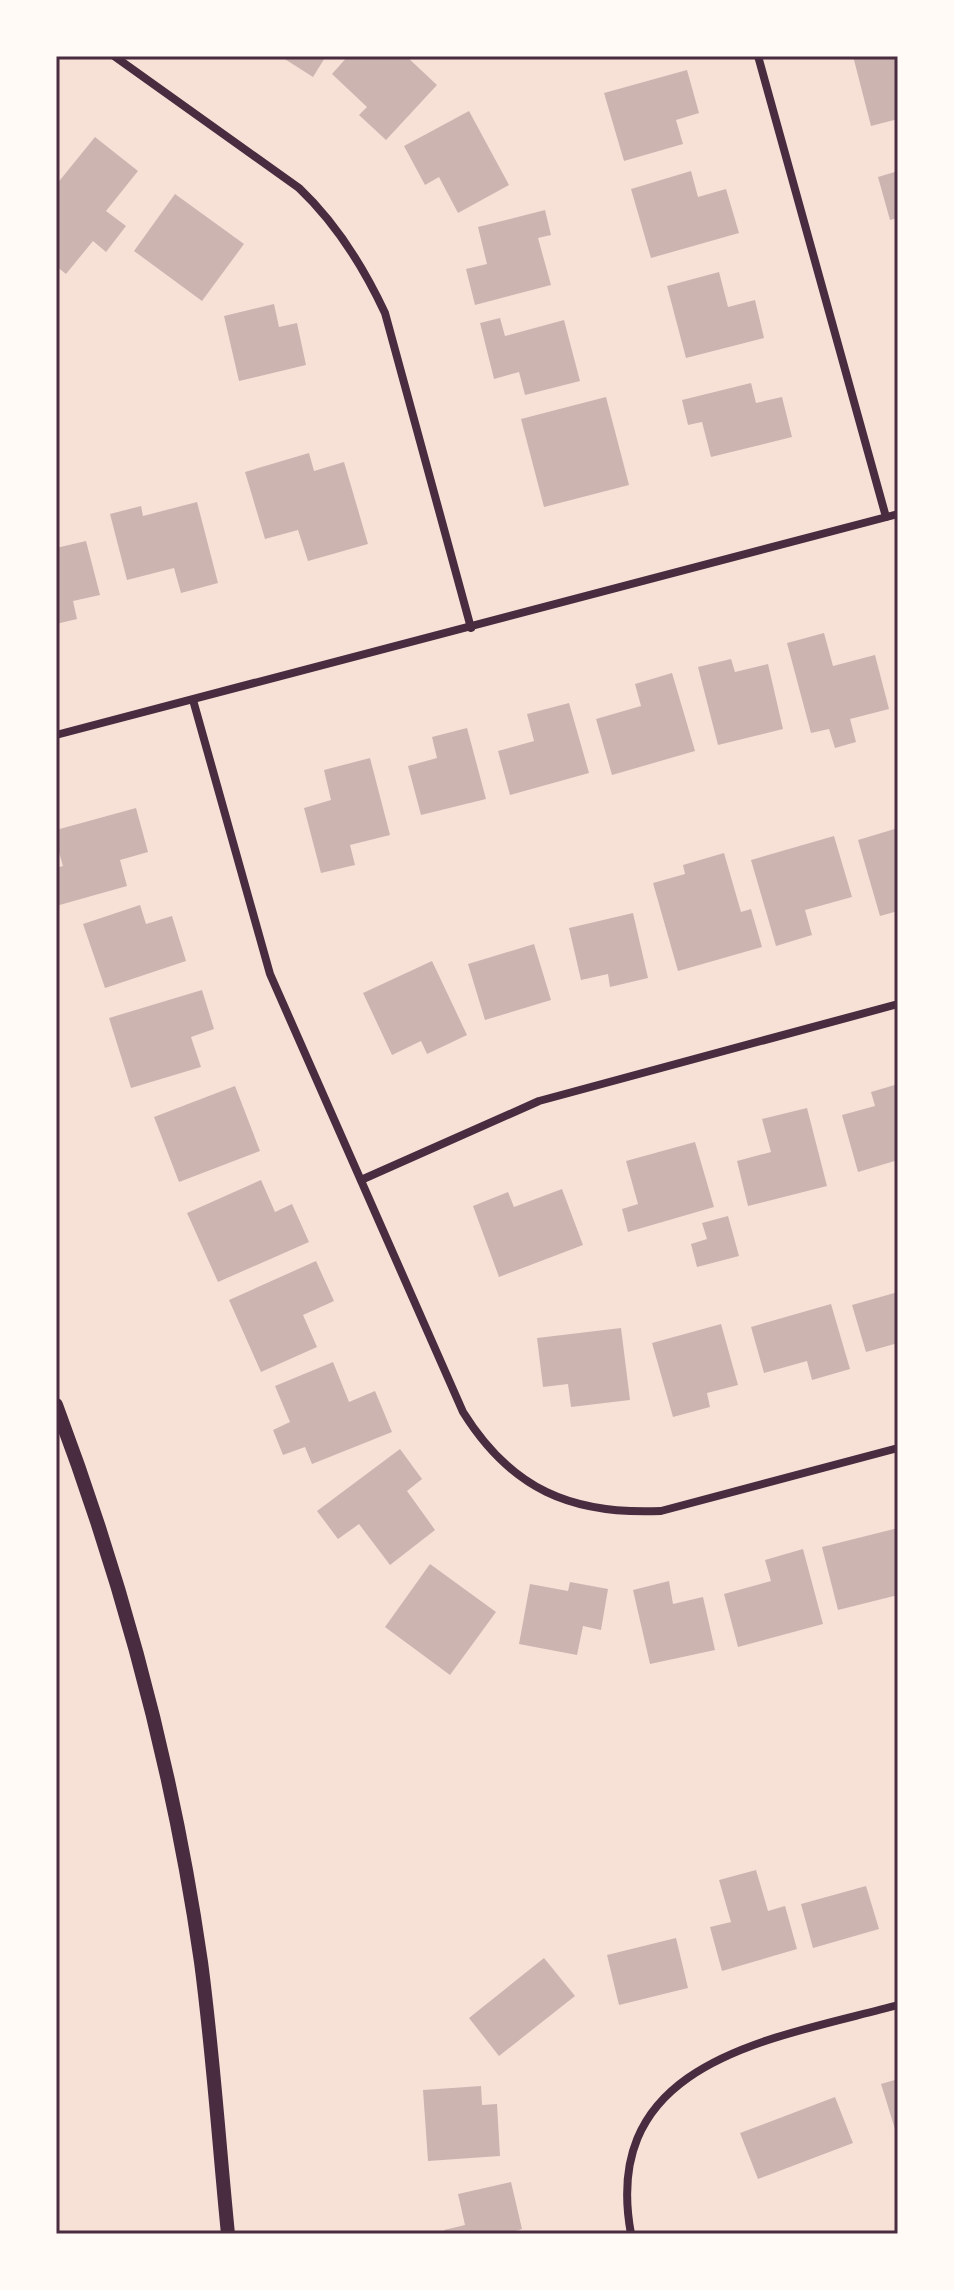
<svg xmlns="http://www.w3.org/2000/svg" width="954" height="2290" font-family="Poppins,sans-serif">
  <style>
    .building { fill: #ccb4b1 }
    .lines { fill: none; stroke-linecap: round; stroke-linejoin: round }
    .minor { stroke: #4a2c40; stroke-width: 8 }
    .tertiary { stroke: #4a2c40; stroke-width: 14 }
    .neatline { fill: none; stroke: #4a2c40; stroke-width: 3 }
  </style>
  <rect width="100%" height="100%" fill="#f7e1d7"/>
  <!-- building -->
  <g class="building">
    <polygon points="280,56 326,56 313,77"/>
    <polygon points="348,56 406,56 437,85 386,140 359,115 367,107 332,74"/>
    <polygon points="853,56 898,56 898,119 871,126"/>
    <polygon points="687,70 699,113 676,120 683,144 624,161 604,93"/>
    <polygon points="469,111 509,185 458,213 439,177 425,185 404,146"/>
    <polygon points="95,137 138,171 106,211 126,226 106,252 93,241 66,274 56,266 56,185"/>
    <polygon points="691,171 698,197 726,189 739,233 651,258 631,189"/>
    <polygon points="898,171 898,218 890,220 878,177"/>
    <polygon points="175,194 244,244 202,301 134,251"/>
    <polygon points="545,210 551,235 538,238 551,285 475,305 466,269 487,264 478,227"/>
    <polygon points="719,272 728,307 755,300 764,338 686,358 667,286"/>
    <polygon points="274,304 279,327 297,323 306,365 239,381 224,316"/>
    <polygon points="500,318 505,336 564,320 580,381 525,395 519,372 494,379 480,323"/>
    <polygon points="751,383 756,403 782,397 792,437 711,457 702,422 688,425 682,400"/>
    <polygon points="606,397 629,485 544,507 521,419"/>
    <polygon points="309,453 314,471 344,462 368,544 308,561 298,530 265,539 245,472"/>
    <polygon points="197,502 218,583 181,593 174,568 127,580 110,514 141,506 143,516"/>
    <polygon points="86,541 100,595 73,601 77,619 56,624 56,548"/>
    <polygon points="824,633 833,666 875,655 889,709 850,719 856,742 835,748 829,729 811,733 787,643"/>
    <polygon points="731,659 735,672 768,664 783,729 718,745 698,667"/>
    <polygon points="672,673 695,751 612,775 596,719 641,706 635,684"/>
    <polygon points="569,703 589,773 510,795 498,751 534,741 527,714"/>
    <polygon points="467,728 486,799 421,815 408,766 437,758 432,737"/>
    <polygon points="370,758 390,835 350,845 355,865 321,873 304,808 331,800 324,770"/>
    <polygon points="136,808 148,852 120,860 127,886 56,906 56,868 63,866 56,842 56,830"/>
    <polygon points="898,828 898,911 880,916 858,840"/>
    <polygon points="834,836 852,897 805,910 812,935 776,946 751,860"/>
    <polygon points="724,853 741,912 751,909 762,947 678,971 653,883 685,874 683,865"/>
    <polygon points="140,905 146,924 172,916 186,961 105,988 83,924"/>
    <polygon points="633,913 648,978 610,987 608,974 581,980 569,928"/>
    <polygon points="534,944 551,1000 485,1020 468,964"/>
    <polygon points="432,961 467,1035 427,1054 421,1041 392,1055 363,993"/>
    <polygon points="202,990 214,1029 191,1037 201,1067 131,1088 109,1018"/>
    <polygon points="898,1084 898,1160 858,1172 842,1115 875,1106 871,1092"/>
    <polygon points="235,1086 260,1151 179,1182 154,1117"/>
    <polygon points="807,1108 827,1186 748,1206 737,1161 771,1152 762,1119"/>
    <polygon points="695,1142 714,1207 628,1232 622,1209 638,1204 626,1161"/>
    <polygon points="261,1180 275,1212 292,1204 309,1242 218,1282 187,1213"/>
    <polygon points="562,1189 583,1245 499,1277 473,1206 508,1192 514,1207"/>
    <polygon points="728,1216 739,1256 697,1267 691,1244 707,1239 702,1223"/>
    <polygon points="316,1261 334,1301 303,1315 317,1347 261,1372 229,1300"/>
    <polygon points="898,1292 898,1343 866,1352 852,1305"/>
    <polygon points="831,1304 850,1369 812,1380 807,1361 764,1373 751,1327"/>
    <polygon points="721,1324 738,1385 707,1393 710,1407 673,1417 652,1343"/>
    <polygon points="621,1328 630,1400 571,1407 568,1384 543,1387 537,1338"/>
    <polygon points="333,1362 349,1402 375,1391 392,1432 312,1464 305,1447 283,1455 273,1430 290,1422 275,1386"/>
    <polygon points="400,1449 422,1479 407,1491 435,1530 390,1565 359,1524 338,1539 317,1511"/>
    <polygon points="898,1528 898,1595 838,1610 822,1547"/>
    <polygon points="803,1549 823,1624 738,1647 724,1594 771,1581 765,1560"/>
    <polygon points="430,1564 496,1612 450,1675 385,1627"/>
    <polygon points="669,1581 673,1604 703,1597 715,1650 650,1664 633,1590"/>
    <polygon points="570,1582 608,1589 601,1630 583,1626 577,1655 519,1644 530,1584 568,1591"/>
    <polygon points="756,1870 768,1911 785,1906 797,1949 722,1971 710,1927 731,1922 719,1880"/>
    <polygon points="866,1886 879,1929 813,1948 801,1904"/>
    <polygon points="676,1938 688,1988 619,2005 607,1955"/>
    <polygon points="544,1958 575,1996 499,2056 469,2018"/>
    <polygon points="898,2079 898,2128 895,2129 881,2084"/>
    <polygon points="481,2086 482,2105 497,2104 500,2156 428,2161 423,2090"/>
    <polygon points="835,2097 853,2143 758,2179 740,2133"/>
    <polygon points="511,2182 522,2229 512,2232 512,2234 445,2234 444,2230 465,2225 458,2194"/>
  </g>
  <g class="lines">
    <!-- minor -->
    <g class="minor">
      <path d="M114 56 299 188C337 224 363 266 385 313L471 628"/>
      <polyline points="758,56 886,517"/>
      <path d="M193 700 270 974 463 1412C511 1489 571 1515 661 1511L898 1448"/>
      <polyline points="56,735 898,514"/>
      <polyline points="361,1180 539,1101 898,1004"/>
      <path d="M631 2234C599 2060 772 2039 898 2005"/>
    </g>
    <!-- tertiary -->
    <path class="tertiary" d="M56 1405C123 1583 174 1774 201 1962 213 2052 219 2144 228 2234"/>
  </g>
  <!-- border -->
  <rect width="954" height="2290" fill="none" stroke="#fffaf5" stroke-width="116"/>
  <rect x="58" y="58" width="838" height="2174" class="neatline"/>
</svg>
